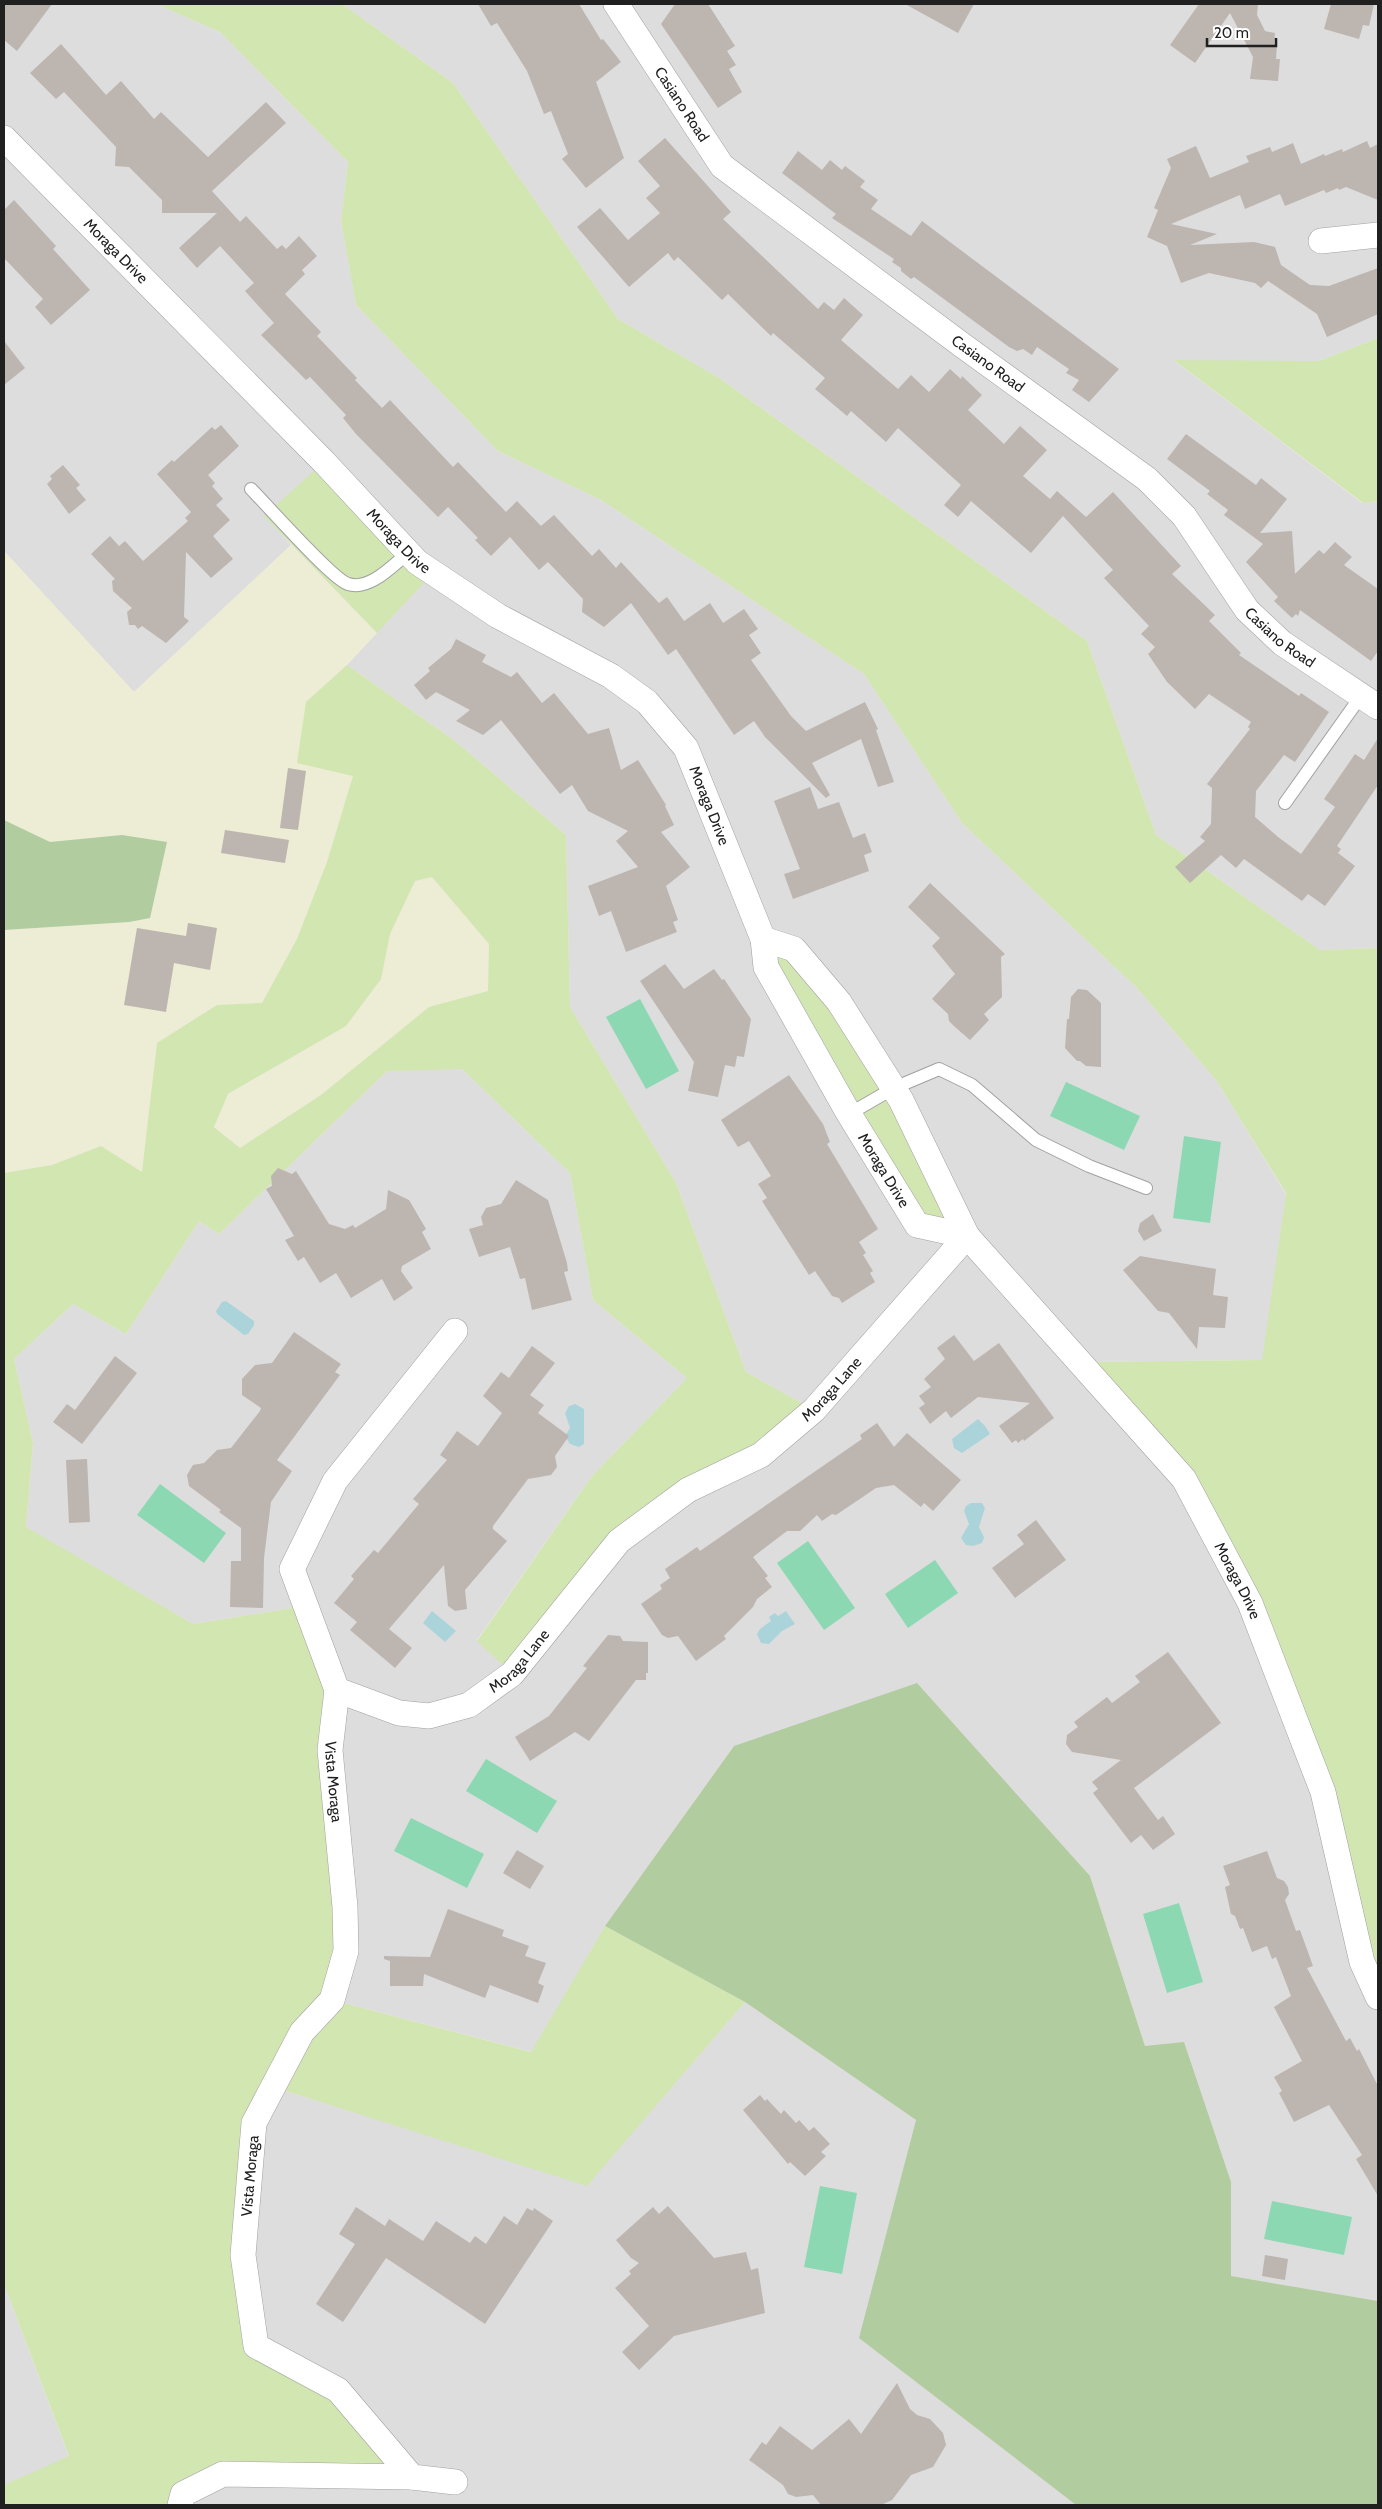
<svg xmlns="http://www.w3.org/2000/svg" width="1382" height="2509" font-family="Cabin,sans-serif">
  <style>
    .residential { fill: #dedddd }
    .farmland { fill: #edecd4 }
    .grass { fill: #d1e6b1; fill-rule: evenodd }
    .forest { fill: #b1cc9f }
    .pitch { fill: #8cd8b2 }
    .water { fill: #abd4da }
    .building { fill: #bdb5b0 }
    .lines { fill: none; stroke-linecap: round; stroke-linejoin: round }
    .service-casing { stroke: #a1a1a1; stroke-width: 14 }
    .minor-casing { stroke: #a1a1a1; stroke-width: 26 }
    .service { stroke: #fff; stroke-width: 12 }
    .minor { stroke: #fff; stroke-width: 25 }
    .labels { text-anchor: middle; stroke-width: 4.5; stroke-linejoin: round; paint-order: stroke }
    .street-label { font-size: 15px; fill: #202020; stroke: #fff }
  </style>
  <rect width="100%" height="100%" fill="#f0ece7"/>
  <!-- residential -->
  <g class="residential">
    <polygon points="4,4 156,4 220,32 348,162 341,221 356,305 498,451 601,500 864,674 962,823 1136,987 1216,1080 1286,1194 1263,1360 1081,1362 1184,1479 1323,1792 1378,1997 1378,2301 1230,2276 1231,2182 1145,2046 1090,1876 734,1746 605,1926 532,2052 332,2000 305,1606 193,1624 26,1528 33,1443 14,1359 73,1304 126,1334 199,1221 219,1234 387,1071 461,1068 570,1173 593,1300 687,1378 592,1476 477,1640 512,1674 619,1541 814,1410 746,1372 676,1183 570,1007 566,835 455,741 347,665 432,573 265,516 291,545 134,692 4,551"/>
    <polygon points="342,4 1378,4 1378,338 1319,361 1175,361 1362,503 1378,501 1378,948 1320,950 1156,835 1087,641 719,378 618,319 453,83"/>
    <polygon points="745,2002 916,2120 860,2338 1076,2505 180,2505 256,2346 243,2255 273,2087 587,2185"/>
    <polygon points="4,2284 69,2457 4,2485"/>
  </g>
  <!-- farmland -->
  <g class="farmland">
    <polygon points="291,545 377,633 347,665 306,702 330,769 353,776 327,862 297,939 262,1003 217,1005 157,1043 142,1172 101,1146 52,1165 4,1173 4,930 129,922 167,843 122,835 50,842 4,820 4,551 134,692"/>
    <polygon points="432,876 489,944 488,991 429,1007 321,1095 240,1148 214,1126 228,1095 346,1026 381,979 390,934 415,881"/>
  </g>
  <!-- grass -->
  <g class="grass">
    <polygon points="156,4 342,4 453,83 618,319 719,378 1087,641 1156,835 1320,950 1378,948 1378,1997 1323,1792 1184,1479 1080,1362 1262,1360 1286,1193 1216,1080 1136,987 962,823 864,674 601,500 498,451 356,305 341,221 348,162 220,32"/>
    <polygon points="1378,338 1378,501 1363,503 1174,360 1319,361"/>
    <polygon points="324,462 433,573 377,633 264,516"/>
    <path d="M347 665 455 741 566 835 570 1007 676 1183 746 1372 814 1410 619 1541 512 1674 477 1641 592 1476 687 1378 593 1300 570 1173 462 1069 387 1071 219 1234 199 1221 126 1334 73 1304 14 1359 33 1443 26 1527 193 1624 305 1606 337 1690 345 1907 332 2000 531 2052 605 1926 745 2002 587 2186 273 2087 254 2123 256 2346 338 2390 412 2477 223 2474 180 2505H4V2485L69 2456 4 2284V1173L52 1165 101 1146 142 1172 157 1043 217 1005 262 1003 297 939 327 862 353 776 297 763 306 702ZM432 877 489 944 488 991 429 1007 321 1095 240 1148 214 1127 228 1094 346 1026 381 979 390 934 415 881Z"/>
    <polygon points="763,939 839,1002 967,1236 917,1225"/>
  </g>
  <!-- forest -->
  <g class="forest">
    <polygon points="4,820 50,842 122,835 167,842 150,918 129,922 4,930"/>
    <polygon points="917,1683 1090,1876 1145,2046 1184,2042 1231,2182 1231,2276 1378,2301 1378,2505 1076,2505 859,2338 916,2120 745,2002 605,1926 734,1746"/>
  </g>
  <!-- pitch -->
  <g class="pitch">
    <polygon points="640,999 679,1071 646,1089 606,1017"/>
    <polygon points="1066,1082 1140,1116 1124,1150 1050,1116"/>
    <polygon points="1184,1136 1221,1142 1210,1223 1173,1218"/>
    <polygon points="160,1484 226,1533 204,1563 137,1515"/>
    <polygon points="808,1541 855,1608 824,1630 777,1563"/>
    <polygon points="935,1560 958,1593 908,1628 885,1594"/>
    <polygon points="486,1759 557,1801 537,1833 466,1791"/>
    <polygon points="411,1818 484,1854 467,1888 394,1851"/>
    <polygon points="1179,1903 1203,1982 1167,1993 1143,1914"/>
    <polygon points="820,2186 857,2193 842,2274 804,2267"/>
    <polygon points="1272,2201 1352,2217 1344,2255 1264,2239"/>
  </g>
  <!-- water -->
  <g class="water">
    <polygon points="226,1301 254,1321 254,1325 248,1334 244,1335 217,1314 216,1311 222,1302"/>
    <polygon points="575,1404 584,1409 584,1444 579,1447 570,1444 565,1436 570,1428 565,1413 569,1406"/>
    <polygon points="978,1419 985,1426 990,1434 962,1453 954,1448 952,1439"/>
    <polygon points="971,1503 982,1503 985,1508 979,1527 984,1537 982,1543 973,1546 966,1545 961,1538 969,1524 964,1511 966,1506"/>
    <polygon points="432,1611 456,1631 445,1642 423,1623"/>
    <polygon points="786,1611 795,1624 782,1631 769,1644 761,1643 757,1634 760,1629 771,1621 769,1617 775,1613 778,1616"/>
  </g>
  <!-- building -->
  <g class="building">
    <polygon points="4,4 52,4 17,51 4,40"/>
    <polygon points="478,4 579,4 601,40 603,39 621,62 596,82 624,158 586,188 562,159 568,154 551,111 544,114 527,71 497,23 491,26"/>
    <polygon points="675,4 708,4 735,46 727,51 736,65 729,69 742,92 718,108 661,24"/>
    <polygon points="905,4 974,4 958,33"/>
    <polygon points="1199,4 1258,4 1257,15 1265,31 1275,33 1274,44 1277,45 1276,59 1280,59 1278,81 1250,79 1253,57 1230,13 1195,63 1170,45"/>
    <polygon points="1331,4 1374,4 1369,26 1363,25 1359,39 1324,29"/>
    <polygon points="61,44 106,95 121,81 154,119 161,112 208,157 266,102 286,123 212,191 240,222 246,216 277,249 282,245 286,249 299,236 317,256 302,270 305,274 285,294 321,332 317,336 357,378 355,380 382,408 390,400 453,467 458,462 506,512 517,501 541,526 554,515 592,556 599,549 616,568 621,562 659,603 667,597 684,621 710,603 723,623 744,609 758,629 749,635 761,653 751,660 791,716 806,731 865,702 878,729 876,730 894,782 878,787 861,739 812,763 830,795 826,798 765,737 754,721 734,735 676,649 668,655 631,603 604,627 582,612 583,599 548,562 539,570 510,537 491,556 475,540 478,538 448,507 438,517 356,434 343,418 346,415 310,377 306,380 261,335 274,323 245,291 254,283 220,246 197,268 179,248 217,213 162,213 162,200 129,167 115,166 116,147 64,92 56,99 30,73"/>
    <polygon points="665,138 731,212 723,219 818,309 824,302 834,310 844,298 863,315 841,340 898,389 911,375 929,392 950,369 961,379 962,376 982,395 968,410 1004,444 1020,426 1047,450 1023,476 1050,499 1057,491 1086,517 1113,492 1181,566 1172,574 1215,615 1209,621 1241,653 1239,655 1299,696 1301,693 1329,712 1295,762 1284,755 1256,791 1255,817 1278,837 1301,854 1335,807 1324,799 1355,754 1364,760 1378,738 1378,785 1337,846 1341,849 1338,853 1355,866 1325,906 1308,894 1302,901 1244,859 1236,868 1221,855 1190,883 1175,867 1205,841 1200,837 1211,824 1212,788 1207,784 1250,729 1248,727 1251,722 1209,694 1195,709 1167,682 1148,654 1155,647 1141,634 1149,626 1104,578 1113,570 1063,516 1031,553 971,501 958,517 944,505 961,485 898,428 886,442 851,411 847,416 815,389 825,378 773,333 771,336 728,294 722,300 678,257 674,261 668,253 629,287 577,227 600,208 628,240 660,213 646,198 660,186 638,161"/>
    <polygon points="1367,141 1370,148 1378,144 1378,200 1346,187 1339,190 1338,188 1326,193 1324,190 1285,206 1280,194 1245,209 1240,195 1171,224 1217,234 1190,245 1254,242 1275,247 1281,265 1310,285 1329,286 1378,268 1378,314 1327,337 1317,314 1268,281 1261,288 1255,283 1209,273 1181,283 1167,246 1147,237 1158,210 1154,208 1171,168 1167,159 1196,146 1210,178 1249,162 1246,156 1270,147 1272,152 1293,143 1301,164 1324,154 1325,156 1342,149 1343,152"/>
    <polygon points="798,151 822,170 830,160 842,170 845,166 865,181 860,187 878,200 871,209 911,236 922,221 1119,369 1089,402 1072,390 1079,380 1066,373 1069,369 1037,347 1032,355 1023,349 1017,351 1009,347 914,277 911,279 901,271 901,268 892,262 894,259 832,218 836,214 782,173"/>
    <polygon points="14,200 56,246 53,249 90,290 51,325 35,307 43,299 4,258 4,210"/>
    <polygon points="4,341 25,368 4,385"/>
    <polygon points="221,425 239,446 208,475 215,483 212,486 223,499 216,505 230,520 213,536 233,559 211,578 186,552 184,617 189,621 166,643 142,626 138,629 135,625 129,625 127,612 132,608 113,591 112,581 115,579 91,554 110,536 119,546 125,541 143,561 188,521 185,518 191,512 157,474 172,460 174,462 212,427 215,430"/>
    <polygon points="1186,434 1256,485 1261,478 1287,499 1260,533 1292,531 1295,574 1319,550 1324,554 1335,542 1352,557 1344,565 1378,589 1378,651 1371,661 1300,610 1298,616 1296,614 1292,618 1274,601 1278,597 1246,562 1263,544 1224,515 1228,510 1207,494 1210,491 1167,459"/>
    <polygon points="63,465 80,485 76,488 86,500 69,514 47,484 52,479 50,476"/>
    <polygon points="456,639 486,655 482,662 511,677 517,672 542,703 554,693 588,734 609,728 621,770 638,760 666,805 665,806 674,825 661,832 690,867 666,886 678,920 673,922 677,932 626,952 611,911 599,916 588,886 638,867 616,841 628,831 588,811 572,785 560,794 501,720 483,735 456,721 470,710 436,692 426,700 414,685 430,671 428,668 451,649"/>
    <polygon points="288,768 306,771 298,830 280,828"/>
    <polygon points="810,787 818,809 839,802 853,838 865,833 872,852 864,855 869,871 793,899 784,874 800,869 774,801"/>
    <polygon points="225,830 289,840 285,863 221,853"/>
    <polygon points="930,883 1005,954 1001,957 1002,997 984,1014 989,1020 970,1040 955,1027 949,1021 948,1014 932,999 955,974 932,946 940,938 908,907"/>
    <polygon points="188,923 217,928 210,970 174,963 166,1012 124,1005 137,928 186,936"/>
    <polygon points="665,964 684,989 714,969 722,980 724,979 751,1019 744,1057 737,1056 735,1067 725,1065 718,1097 688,1091 694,1062 640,981"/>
    <polygon points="1078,989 1087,990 1101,1003 1101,1067 1086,1066 1080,1061 1077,1061 1065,1048 1067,1019 1069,1019 1071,997"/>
    <polygon points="789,1075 823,1124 830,1142 827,1144 878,1229 859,1242 866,1253 863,1255 873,1271 870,1273 875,1282 842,1303 839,1298 832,1296 815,1271 809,1275 762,1201 767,1198 758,1184 771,1176 749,1141 738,1147 721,1120"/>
    <polygon points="278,1168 292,1174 296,1171 329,1224 345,1229 353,1225 355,1228 386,1209 388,1190 409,1200 426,1229 422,1232 431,1249 402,1266 401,1271 413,1288 394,1301 382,1279 351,1298 336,1273 320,1283 304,1257 298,1261 285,1240 294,1236 266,1189 272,1186 271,1176"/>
    <polygon points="516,1180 548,1200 567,1263 568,1271 564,1272 572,1300 532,1310 525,1278 520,1279 510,1247 479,1257 469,1229 483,1225 481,1217 486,1208 501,1204"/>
    <polygon points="1153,1214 1162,1231 1144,1241 1138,1231 1140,1223"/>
    <polygon points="1140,1256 1216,1269 1213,1295 1228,1297 1225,1328 1199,1327 1197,1349 1169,1313 1158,1311 1123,1270"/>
    <polygon points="294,1332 341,1364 335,1372 340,1375 277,1460 292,1471 271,1502 264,1558 263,1608 230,1607 231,1561 241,1561 241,1528 219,1512 221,1510 189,1486 187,1475 193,1465 204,1463 217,1450 231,1448 260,1411 261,1408 242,1395 242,1379 255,1365 272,1363"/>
    <polygon points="954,1335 974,1361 999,1343 1054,1418 1024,1441 1023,1439 1018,1443 1016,1440 1012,1443 999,1426 1030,1403 978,1397 951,1418 946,1411 930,1424 919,1408 925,1404 919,1396 931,1387 924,1379 945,1359 937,1348"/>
    <polygon points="532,1346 555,1363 530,1395 544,1405 538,1413 569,1436 555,1456 557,1467 551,1475 528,1479 493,1526 493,1529 507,1541 465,1590 467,1609 455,1611 448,1606 444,1565 389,1629 412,1648 395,1668 350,1630 357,1622 334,1603 354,1579 351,1576 374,1550 378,1553 419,1504 413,1499 447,1460 440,1455 457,1431 478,1446 502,1413 483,1396 501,1372 509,1378"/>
    <polygon points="115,1356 137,1373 82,1444 53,1422 67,1404 75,1410"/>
    <polygon points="877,1423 894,1447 907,1433 961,1480 933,1511 924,1503 921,1507 894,1485 876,1488 836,1515 832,1514 822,1521 817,1515 800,1531 787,1531 753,1557 768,1576 765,1578 772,1587 757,1599 753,1607 724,1636 726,1639 696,1661 678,1636 668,1638 662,1635 641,1604 662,1589 660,1585 670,1578 665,1569 697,1547 700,1551 752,1515 862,1439 860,1435"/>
    <polygon points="87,1459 90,1522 69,1523 66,1460"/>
    <polygon points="1036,1520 1066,1560 1015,1598 992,1568 1024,1544 1017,1535"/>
    <polygon points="608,1635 620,1636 623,1641 648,1642 648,1673 646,1673 646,1680 636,1680 589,1741 575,1732 530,1761 515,1737 549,1716 587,1668 583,1666"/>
    <polygon points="1168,1652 1221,1723 1134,1788 1158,1820 1163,1816 1175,1834 1153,1850 1141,1835 1131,1843 1093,1793 1098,1789 1092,1782 1121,1760 1072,1752 1066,1744 1067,1735 1078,1727 1074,1722 1107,1697 1112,1703 1140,1682 1135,1676"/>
    <polygon points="517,1850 544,1866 530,1889 503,1873"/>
    <polygon points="1267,1851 1277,1878 1284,1881 1288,1887 1289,1894 1285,1900 1296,1931 1300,1930 1313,1966 1307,1968 1346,2041 1350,2038 1357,2051 1359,2049 1378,2086 1378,2196 1356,2159 1362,2155 1329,2105 1294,2122 1279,2093 1282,2091 1274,2077 1302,2061 1274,2007 1291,1996 1276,1957 1272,1959 1267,1946 1252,1952 1243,1928 1240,1929 1235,1916 1231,1914 1225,1887 1230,1885 1223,1866"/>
    <polygon points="448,1909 504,1930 502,1936 529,1946 525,1956 546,1963 538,1983 544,1986 538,2003 490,1985 485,1998 424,1974 423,1986 390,1986 390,1961 384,1959 384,1956 430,1957"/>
    <polygon points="760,2095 765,2101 767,2099 781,2114 784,2110 796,2123 799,2120 809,2131 814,2127 830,2144 821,2152 826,2156 805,2176 790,2162 788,2164 743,2110"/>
    <polygon points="668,2206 714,2258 746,2252 751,2270 758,2268 765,2313 674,2336 639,2370 622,2352 649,2326 615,2288 631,2274 629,2271 639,2263 631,2258 616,2240 653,2207 659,2214"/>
    <polygon points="356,2207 385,2226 389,2219 423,2241 436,2221 470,2243 475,2236 486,2244 504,2216 517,2225 527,2208 533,2211 534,2208 553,2221 485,2324 386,2258 343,2322 316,2304 355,2244 339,2234"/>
    <polygon points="1265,2255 1288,2259 1285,2280 1262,2276"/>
    <polygon points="897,2383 910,2409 917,2415 930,2419 943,2433 946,2445 933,2467 911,2475 892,2500 881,2505 821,2505 813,2495 796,2497 788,2494 783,2485 749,2460 762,2442 766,2445 780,2426 812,2450 849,2419 861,2434"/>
  </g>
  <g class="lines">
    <!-- service casing -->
    <g class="service-casing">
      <g id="service">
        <path d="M251 489C267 505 332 579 348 584 370 591 393 565 408 553"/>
        <polyline points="1285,803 1361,696"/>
        <polyline points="849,1114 894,1088 939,1069 972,1085 1036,1140 1089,1166 1146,1188"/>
      </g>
    </g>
    <!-- minor casing -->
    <g class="minor-casing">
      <g id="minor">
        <path id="s1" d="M616 4 722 166 962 345 1147 479 1184 516 1247 610 1282 643 1378 707"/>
        <path id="s2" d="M4 138 324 462 417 562 498 616 611 676 647 702 686 748 763 939 766 967 849 1114 917 1225 967 1236"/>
        <polyline points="1321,241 1378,235"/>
        <path id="s3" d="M763 939 794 949 839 1002 901 1100 967 1236 1184 1479 1250 1603 1323 1792 1362 1962 1378 1997"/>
        <path id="s4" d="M455 1331 335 1481 292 1569 337 1690 399 1713 429 1716 469 1705 512 1674 619 1541 688 1490 761 1455 814 1410 967 1236"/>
        <path id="s5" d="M337 1690 330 1750 345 1907 346 1951 332 2000 302 2032 254 2123 243 2255 256 2346 338 2390 412 2477 455 2482"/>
        <polyline points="180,2505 183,2494 223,2474 412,2477"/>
      </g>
    </g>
    <!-- service -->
    <use href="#service" class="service"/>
    <!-- minor -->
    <use href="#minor" class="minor"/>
  </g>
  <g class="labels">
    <!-- street labels -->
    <g class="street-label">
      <text dy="5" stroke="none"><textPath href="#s1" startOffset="120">Casiano Road</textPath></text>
      <text dy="5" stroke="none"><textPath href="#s2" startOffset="159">Moraga Drive</textPath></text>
      <text dy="5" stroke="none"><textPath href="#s1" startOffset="525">Casiano Road</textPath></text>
      <text dy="5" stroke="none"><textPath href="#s2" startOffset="564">Moraga Drive</textPath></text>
      <text dy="5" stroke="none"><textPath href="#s1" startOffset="930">Casiano Road</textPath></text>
      <text dy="5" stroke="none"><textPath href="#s2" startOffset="984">Moraga Drive</textPath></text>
      <text dy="5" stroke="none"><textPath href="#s2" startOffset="1391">Moraga Drive</textPath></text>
      <text dy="5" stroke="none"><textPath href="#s4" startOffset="1044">Moraga Lane</textPath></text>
      <text dy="5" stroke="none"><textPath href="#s3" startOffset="810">Moraga Drive</textPath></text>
      <text dy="5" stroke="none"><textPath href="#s4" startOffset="624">Moraga Lane</textPath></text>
      <text dy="5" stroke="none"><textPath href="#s5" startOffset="92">Vista Moraga</textPath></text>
      <text transform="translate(250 2176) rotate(-85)" y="5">Vista Moraga</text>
    </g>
  </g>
  <!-- border -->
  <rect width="1382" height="2509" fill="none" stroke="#202020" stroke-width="10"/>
  <!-- scale -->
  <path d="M1207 38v8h69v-8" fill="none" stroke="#202020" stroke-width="2.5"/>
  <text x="1214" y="38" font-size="15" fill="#202020" stroke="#ffffff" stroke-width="4" paint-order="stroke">20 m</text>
</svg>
